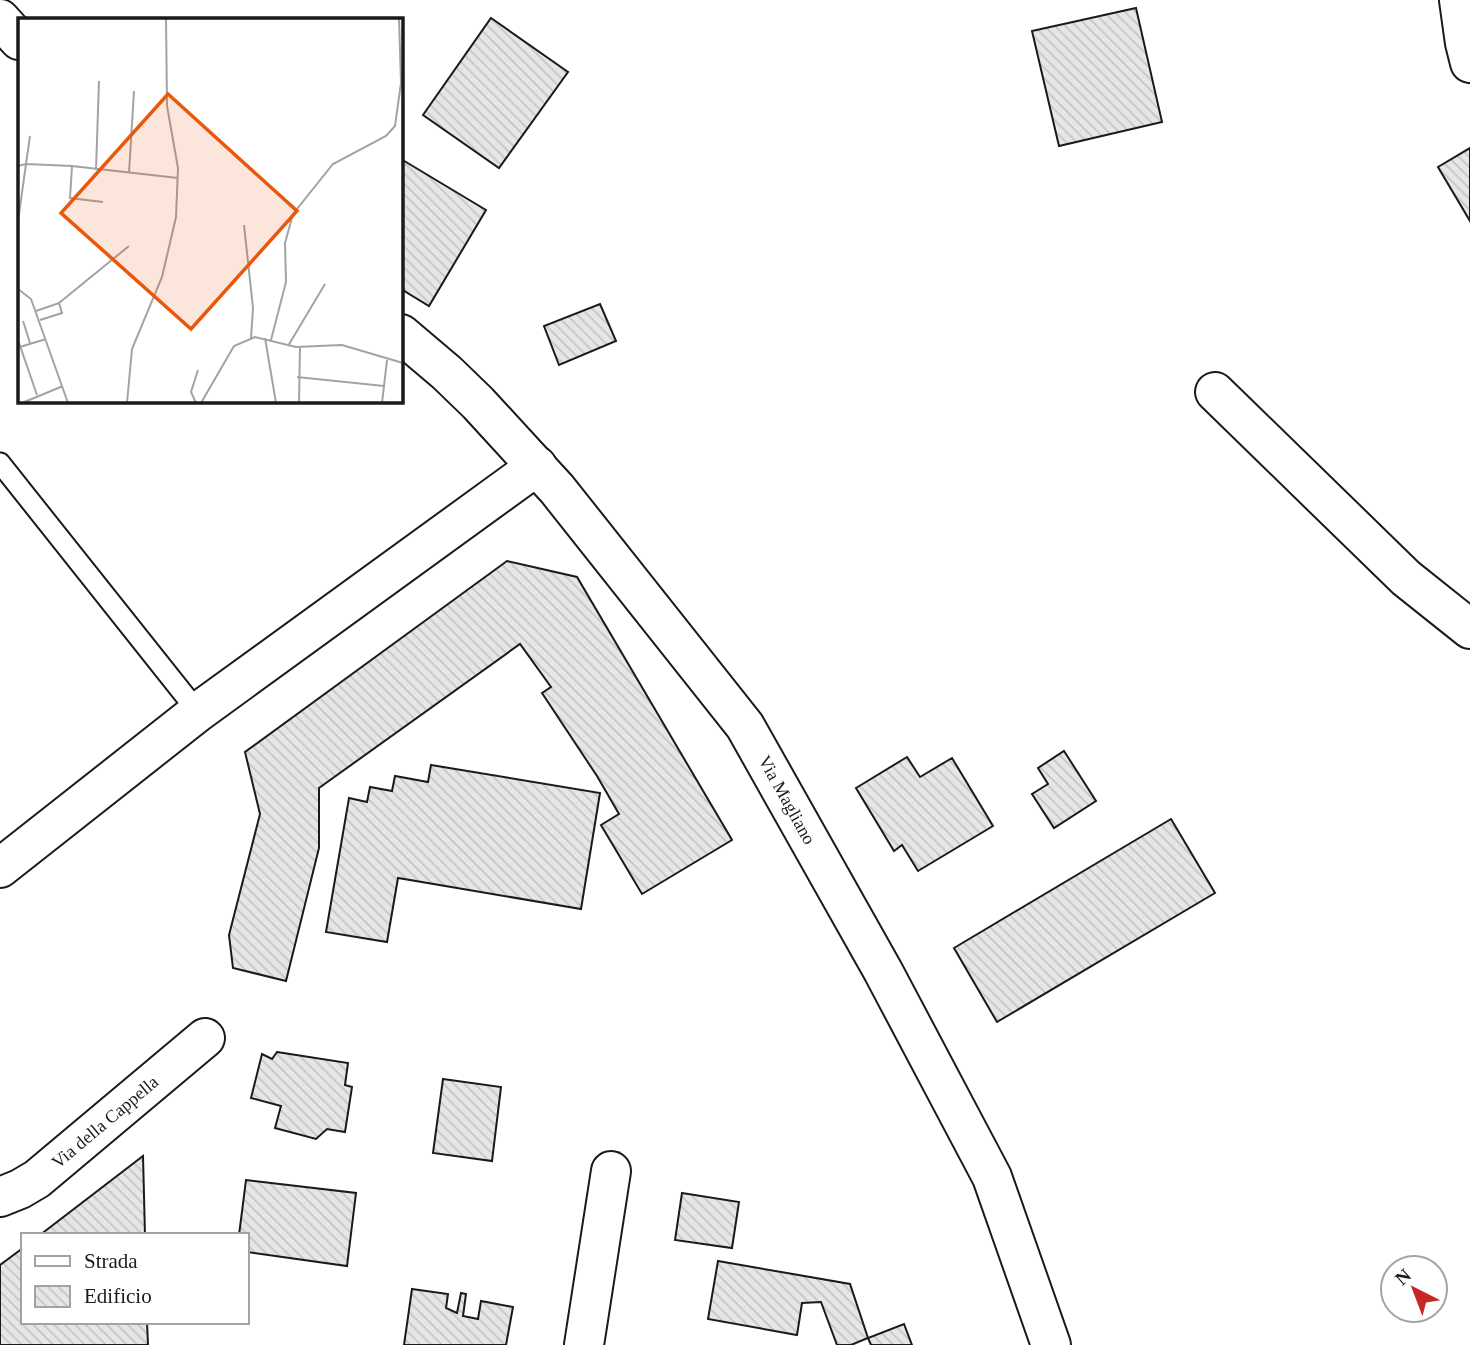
<svg xmlns="http://www.w3.org/2000/svg" width="1470" height="1345" font-family="'Times New Roman',serif">
  <style>
    .building { fill: url(#building-back-hatch); stroke: #1a1a1a; stroke-width: 2 }
    .lines { fill: none; stroke-linecap: round; stroke-linejoin: round }
    .service-casing { stroke: #1a1a1a; stroke-width: 23 }
    .minor-casing { stroke: #1a1a1a; stroke-width: 42 }
    .service { stroke: #fff; stroke-width: 19 }
    .minor { stroke: #fff; stroke-width: 38 }
    .labels { text-anchor: middle; stroke-width: 5; stroke-linejoin: round; paint-order: stroke }
    .street-label { font-size: 18px; fill: #1a1a1a; stroke: #fff }
    .inset-road { fill: none; stroke: #a3a3a3; stroke-width: 2 }
    .view { fill: #e8590c; fill-opacity: 0.15; stroke: #e8590c; stroke-width: 3.5 }
    .inset-edge { fill: none; stroke: #1a1a1a; stroke-width: 3.5 }
  </style>
  <defs>
    <pattern id="building-back-hatch" width="6" height="6" patternUnits="userSpaceOnUse" patternTransform="scale(1.75)"><rect width="6" height="6" fill="#e6e6e6"/><path d="M-1 5l2 2M0 0l6 6M5-1l2 2" fill="none" stroke="#c5c5c5"/></pattern>
  </defs>
  <rect width="100%" height="100%" fill="#fff"/>
  <!-- building -->
  <g class="building">
    <polygon points="1136,8 1162,122 1059,146 1032,31"/>
    <polygon points="491,18 568,72 499,168 423,115"/>
    <polygon points="1470,148 1470,221 1438,167"/>
    <polygon points="401,159 486,210 429,306 401,289"/>
    <polygon points="600,304 616,341 559,365 544,326"/>
    <polygon points="507,561 577,577 732,840 642,894 601,825 619,814 597,776 542,693 551,687 520,644 319,788 319,848 286,981 233,968 229,935 260,814 245,752"/>
    <polygon points="1064,751 1096,801 1054,828 1032,794 1048,784 1038,768"/>
    <polygon points="907,757 920,777 952,758 993,826 918,871 902,845 894,851 856,788"/>
    <polygon points="431,765 600,793 581,909 398,878 387,942 326,932 349,798 367,802 370,787 392,791 395,776 428,782"/>
    <polygon points="1171,819 1215,893 997,1022 954,948"/>
    <polygon points="277,1052 348,1063 345,1085 352,1087 345,1132 327,1129 316,1139 275,1128 281,1106 251,1098 262,1054 272,1059"/>
    <polygon points="443,1079 501,1087 492,1161 433,1153"/>
    <polygon points="143,1156 145,1235 40,1235"/>
    <polygon points="246,1180 356,1193 347,1266 247,1252 247,1235 239,1235"/>
    <polygon points="682,1193 739,1202 732,1248 675,1240"/>
    <polygon points="23,1248 23,1322 147,1322 148,1345 0,1345 0,1265"/>
    <polygon points="718,1261 850,1284 868,1338 851,1345 837,1345 821,1302 802,1303 797,1335 708,1319"/>
    <polygon points="412,1289 448,1294 446,1308 457,1313 461,1293 466,1294 463,1316 478,1319 481,1301 513,1307 506,1345 404,1345"/>
    <polygon points="904,1324 912,1345 871,1345 868,1338"/>
  </g>
  <g class="lines">
    <!-- service casing -->
    <g class="service-casing">
      <polyline id="service" points="0,463 198,712"/>
    </g>
    <!-- minor casing -->
    <g class="minor-casing">
      <g id="minor">
        <polyline points="1459,0 1465,43 1470,63"/>
        <polyline points="0,19 19,40"/>
        <polyline points="401,334 447,373 478,403 557,489 745,726 883,971 992,1177 1051,1345"/>
        <polyline points="1215,392 1406,578 1470,629"/>
        <polyline points="0,868 198,712 537,466"/>
        <polyline points="0,1197 20,1189 37,1179 205,1038"/>
        <polyline points="584,1345 611,1171"/>
      </g>
    </g>
    <!-- service -->
    <use href="#service" class="service"/>
    <!-- minor -->
    <use href="#minor" class="minor"/>
  </g>
  <g class="labels">
    <!-- street labels -->
    <g class="street-label">
      <text transform="translate(787 800) rotate(61)" y="6">Via Magliano</text>
      <text transform="translate(105 1122) rotate(-40)" y="6">Via della Cappella</text>
    </g>
  </g>
  <!-- overview -->
  <g transform="translate(18 18)">
    <rect width="385" height="385" fill="#fff"/>
    <path class="inset-road" d="M0 148 8 146 12 118M54 148 160 160M78 152 81 63M111 155 116 73M0 203 8 146 54 148 52 180 85 184M226 207 235 290 233 320M0 271 13 281 50 385M41 285 111 228M18 293 41 285 44 295 22 302M5 303 12 325M247 320 258 385M0 322 19 377M253 322 268 264 267 225 275 196 315 146 368 118 377 108 383 65 381 0M270 328 307 266M2 329 28 321M279 359 366 368M4 385 45 368M109 385 114 331 144 259 158 199 160 150 149 88 148 0M178 385 173 374 180 352M183 385 216 328 237 319 278 329 324 327 385 345M281 385 282 329M364 385 369 342"/>
    <path class="view" d="M150 76 279 193 173 311 43 195Z"/>
    <rect width="385" height="385" class="inset-edge"/>
  </g>
  <!-- legend -->
  <rect x="21" y="1233" width="228" height="91" fill="#ffffff" stroke="#a3a3a3" stroke-width="2"/>
  <rect x="35" y="1256" width="35" height="10" fill="#ffffff" stroke="#a3a3a3" stroke-width="2"/>
  <text x="84" y="1268" font-size="21" fill="#1a1a1a">Strada</text>
  <rect x="35" y="1286" width="35" height="21" fill="url(#building-back-hatch)" stroke="#a3a3a3" stroke-width="2"/>
  <text x="84" y="1303" font-size="21" fill="#1a1a1a">Edificio</text>
  <!-- north arrow -->
  <g transform="translate(1414 1289) rotate(318)"><circle r="33" fill="#ffffff" stroke="#a3a3a3" stroke-width="2"/>
  <path d="M0-5L12 26L0 18L-12 26Z" fill="#c62828"/>
  <text y="-10" font-size="19" font-weight="bold" text-anchor="middle" fill="#1a1a1a">N</text>
  </g>
</svg>
